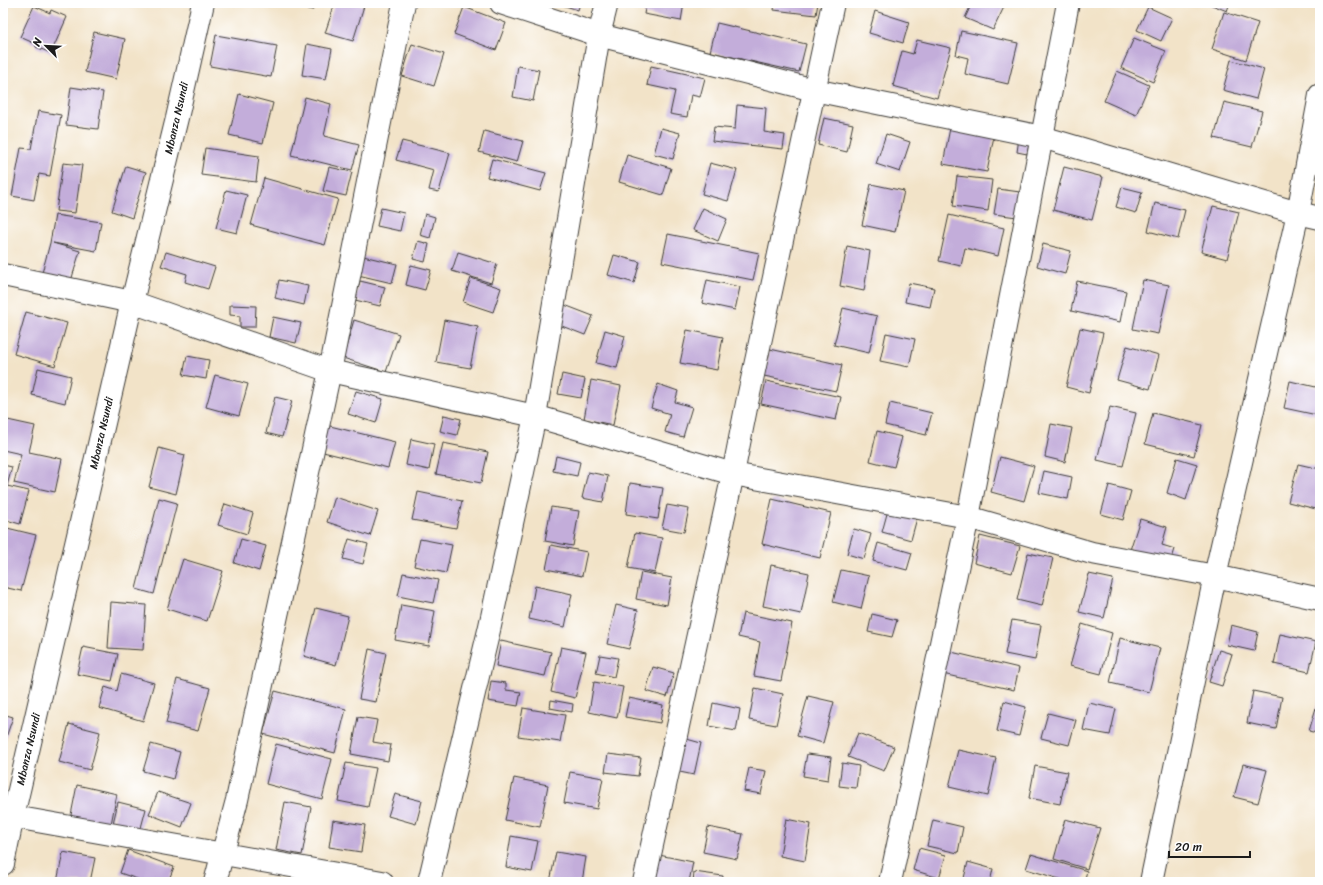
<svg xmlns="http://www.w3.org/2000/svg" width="1323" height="885" font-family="Sriracha,sans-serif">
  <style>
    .building { fill: #c3adda }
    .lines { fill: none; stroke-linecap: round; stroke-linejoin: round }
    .minor-casing { stroke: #3c3a36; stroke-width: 24 }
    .minor { stroke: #fff; stroke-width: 22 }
    .labels { text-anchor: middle; stroke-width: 3; stroke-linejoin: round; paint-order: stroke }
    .street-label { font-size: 11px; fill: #1c1c1c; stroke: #fff }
  </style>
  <rect width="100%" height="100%" fill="#fff"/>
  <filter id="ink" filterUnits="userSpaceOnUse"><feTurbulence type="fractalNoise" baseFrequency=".025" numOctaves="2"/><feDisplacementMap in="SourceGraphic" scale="8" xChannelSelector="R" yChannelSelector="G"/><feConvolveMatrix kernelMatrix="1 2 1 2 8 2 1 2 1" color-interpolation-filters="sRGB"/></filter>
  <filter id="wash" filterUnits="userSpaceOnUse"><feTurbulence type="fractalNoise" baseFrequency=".012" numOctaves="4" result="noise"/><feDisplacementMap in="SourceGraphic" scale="16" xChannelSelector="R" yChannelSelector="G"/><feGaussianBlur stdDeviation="0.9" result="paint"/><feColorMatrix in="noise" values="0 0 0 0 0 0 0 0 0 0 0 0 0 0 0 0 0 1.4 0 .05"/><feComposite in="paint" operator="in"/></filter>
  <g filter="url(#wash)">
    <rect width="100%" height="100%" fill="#f2e3c8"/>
    <g id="blocks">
      <!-- building -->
      <g class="building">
        <polygon points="302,3 328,3 327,6 314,4 313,10 301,8"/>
        <polygon points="335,3 353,3 364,6 353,41 325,33"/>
        <polygon points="556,3 580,3 578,10"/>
        <polygon points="646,3 684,3 681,21 644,14"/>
        <polygon points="775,3 818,3 816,15 774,10"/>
        <polygon points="972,3 995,3 1004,7 993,30 965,18"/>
        <polygon points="1207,3 1230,3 1227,11"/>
        <polygon points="34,6 50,13 51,10 67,17 51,53 36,47 36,44 20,37"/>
        <polygon points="464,7 506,23 496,50 454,34"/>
        <polygon points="1148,7 1172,18 1161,41 1137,30"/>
        <polygon points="875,11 909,22 903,43 869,33"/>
        <polygon points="1224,12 1258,23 1246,60 1212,49"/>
        <polygon points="717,23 806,44 799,72 710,52"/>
        <polygon points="961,31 1018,43 1008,84 965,74 968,58 956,55"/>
        <polygon points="94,32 125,39 116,79 85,72"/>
        <polygon points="216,35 277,46 271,77 210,66"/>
        <polygon points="1134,38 1166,51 1153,82 1121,68"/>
        <polygon points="917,40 951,48 937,98 893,86 902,51 913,54"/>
        <polygon points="307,44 332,49 326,79 302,75"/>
        <polygon points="412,44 444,54 434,86 402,76"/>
        <polygon points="1231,60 1264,69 1256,99 1223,90"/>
        <polygon points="518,66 539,70 533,101 513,97"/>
        <polygon points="651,66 705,78 700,97 691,95 687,117 670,114 675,91 647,85"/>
        <polygon points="1117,71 1149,85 1136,115 1104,101"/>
        <polygon points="71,87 103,92 98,129 66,125"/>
        <polygon points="239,94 273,103 263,143 229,135"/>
        <polygon points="305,97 331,104 324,136 359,145 352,170 291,155"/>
        <polygon points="1224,102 1262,111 1252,147 1214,138"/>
        <polygon points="737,105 766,108 764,132 785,135 783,149 712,141 714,127 735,129"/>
        <polygon points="38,111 61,115 50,176 39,174 34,200 12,196 21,148 31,149"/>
        <polygon points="824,118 853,124 847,152 818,145"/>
        <polygon points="661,128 680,133 673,159 654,154"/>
        <polygon points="950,128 994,136 987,172 943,164"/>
        <polygon points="484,131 523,141 517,162 479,152"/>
        <polygon points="886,134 910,142 900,172 876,164"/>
        <polygon points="1019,138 1030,140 1027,154 1017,152"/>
        <polygon points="402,141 450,153 439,192 429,190 434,170 396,160"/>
        <polygon points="205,148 259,156 256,182 201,175"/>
        <polygon points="627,155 671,168 663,195 619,182"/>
        <polygon points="492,159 546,173 540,191 487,177"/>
        <polygon points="63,163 82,165 75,213 56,211"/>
        <polygon points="710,163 737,170 728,201 702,194"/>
        <polygon points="126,166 146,172 132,218 112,211"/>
        <polygon points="329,167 352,172 346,196 323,191"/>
        <polygon points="1064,167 1103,177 1092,220 1053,210"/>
        <polygon points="957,176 992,180 988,211 953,206"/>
        <polygon points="264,178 338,199 325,245 251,225"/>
        <polygon points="871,184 904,191 895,232 862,225"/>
        <polygon points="1122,187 1142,192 1136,213 1116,207"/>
        <polygon points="998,189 1020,192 1017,217 994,214"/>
        <polygon points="226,190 247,195 237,233 216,228"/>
        <polygon points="1155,203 1185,210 1178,239 1148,231"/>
        <polygon points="1213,206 1239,212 1227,259 1201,252"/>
        <polygon points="381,208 404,213 400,231 377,226"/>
        <polygon points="703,208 727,219 718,241 693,230"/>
        <polygon points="425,214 435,217 430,238 420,235"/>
        <polygon points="55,215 101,222 96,251 53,243 80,251 71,281 42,273 50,243"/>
        <polygon points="949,215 1004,228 998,256 965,248 961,266 939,261"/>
        <polygon points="668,234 759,253 753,280 662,262"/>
        <polygon points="418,241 429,244 425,262 413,259"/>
        <polygon points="1043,244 1071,251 1065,274 1037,266"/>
        <polygon points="847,246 870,251 864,291 840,286"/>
        <polygon points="166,252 215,267 208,289 185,282 187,274 161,266"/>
        <polygon points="458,252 497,264 491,283 452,271"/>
        <polygon points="614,255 640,262 634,283 608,275"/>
        <polygon points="363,256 397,264 392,283 358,275"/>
        <polygon points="411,265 431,270 425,290 406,285"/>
        <polygon points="471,278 501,288 493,312 463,302"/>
        <polygon points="279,280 308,286 304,305 275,298"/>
        <polygon points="707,280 740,287 735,310 702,303"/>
        <polygon points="1143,280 1169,285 1158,334 1133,329"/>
        <polygon points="360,281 385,287 380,306 355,300"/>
        <polygon points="1077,281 1126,291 1120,322 1071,311"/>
        <polygon points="909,283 934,288 930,307 905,302"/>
        <polygon points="562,304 593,316 585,335 554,323"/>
        <polygon points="230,305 256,306 255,327 240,327 240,316 230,315"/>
        <polygon points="843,308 877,316 869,353 834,345"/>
        <polygon points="26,312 67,323 55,366 14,354"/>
        <polygon points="273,317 301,323 296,343 269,337"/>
        <polygon points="354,320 399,334 386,372 343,358"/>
        <polygon points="444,320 478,327 470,368 436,362"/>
        <polygon points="1080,328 1103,333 1089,393 1066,387"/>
        <polygon points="605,330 625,336 617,368 596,363"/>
        <polygon points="687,330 723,337 717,370 680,363"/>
        <polygon points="886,333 915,339 909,367 880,361"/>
        <polygon points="1127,346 1159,355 1150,389 1117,380"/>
        <polygon points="770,349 842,365 836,391 764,376"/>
        <polygon points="187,356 209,360 206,379 183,375"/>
        <polygon points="38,368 71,376 65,403 32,395"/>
        <polygon points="562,374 585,379 581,398 558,394"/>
        <polygon points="215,375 248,384 239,416 206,407"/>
        <polygon points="591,380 621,386 613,425 584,419"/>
        <polygon points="766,381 841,397 836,420 761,404"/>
        <polygon points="1290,381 1320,388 1320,401 1317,415 1284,408"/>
        <polygon points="658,384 678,391 675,402 692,407 683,437 665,432 670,414 651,408"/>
        <polygon points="356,391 383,399 376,423 348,414"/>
        <polygon points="275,397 292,401 282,437 266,433"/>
        <polygon points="890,403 932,413 926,435 885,425"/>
        <polygon points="1110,407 1136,413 1123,466 1097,460"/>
        <polygon points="1153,413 1202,425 1194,456 1145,444"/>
        <polygon points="444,415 461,419 457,435 440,431"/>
        <polygon points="3,419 35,426 29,452 62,459 55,492 14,483 21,454 3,450"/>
        <polygon points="1051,424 1072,428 1065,462 1045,457"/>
        <polygon points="326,425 395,442 388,468 319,451"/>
        <polygon points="877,431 902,437 894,467 870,461"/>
        <polygon points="411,439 434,444 429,470 406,465"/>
        <polygon points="443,443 488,452 481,483 436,474"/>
        <polygon points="159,448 185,455 176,494 149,487"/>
        <polygon points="556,456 580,462 577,476 553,471"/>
        <polygon points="1000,457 1034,466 1024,501 991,492"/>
        <polygon points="1177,458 1197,464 1186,500 1167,493"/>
        <polygon points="1298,464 1320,469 1320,510 1288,502"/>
        <polygon points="3,465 12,467 7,486 29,491 20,524 3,519"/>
        <polygon points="1044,471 1072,477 1068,499 1039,493"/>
        <polygon points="588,472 608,476 603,502 582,498"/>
        <polygon points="630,483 663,488 658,519 626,514"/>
        <polygon points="1109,485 1131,491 1123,520 1101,514"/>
        <polygon points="418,492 462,501 456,528 412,520"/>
        <polygon points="335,497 378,511 370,536 327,522"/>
        <polygon points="159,498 177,503 154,594 136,589"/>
        <polygon points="772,499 831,513 820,558 762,544"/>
        <polygon points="225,504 253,513 247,534 218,525"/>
        <polygon points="667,505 689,509 684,532 662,528"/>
        <polygon points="551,507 579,511 573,546 545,541"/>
        <polygon points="888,510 917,518 911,540 882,532"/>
        <polygon points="1140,519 1167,527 1162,545 1175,549 1171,562 1130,550"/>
        <polygon points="3,527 36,535 21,591 3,587"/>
        <polygon points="854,529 871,534 864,559 847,554"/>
        <polygon points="635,533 662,538 655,573 628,568"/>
        <polygon points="980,536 1020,546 1012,573 974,563"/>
        <polygon points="241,539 266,546 259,571 234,563"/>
        <polygon points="349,539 368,544 363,564 343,559"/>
        <polygon points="420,539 452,545 446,573 414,566"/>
        <polygon points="878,543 912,553 907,570 873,561"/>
        <polygon points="551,545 587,552 582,576 546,569"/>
        <polygon points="1028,553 1053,558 1042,606 1017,600"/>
        <polygon points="183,559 223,571 207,621 167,609"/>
        <polygon points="771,565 809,573 801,614 763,606"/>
        <polygon points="841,570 869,576 861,609 833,602"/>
        <polygon points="641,572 672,578 667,605 636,599"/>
        <polygon points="403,573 438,580 433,603 398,596"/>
        <polygon points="1089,574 1113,579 1104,618 1079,612"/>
        <polygon points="535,586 572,594 565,627 529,619"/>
        <polygon points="111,602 146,605 143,650 108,648"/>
        <polygon points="401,605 435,611 429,646 395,640"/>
        <polygon points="616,605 638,610 629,649 607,644"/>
        <polygon points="316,608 348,616 336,665 304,656"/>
        <polygon points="743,613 792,623 781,681 754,676 760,642 738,637"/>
        <polygon points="872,614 897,620 892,637 868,632"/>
        <polygon points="1012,620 1041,625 1035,660 1005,654"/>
        <polygon points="1082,624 1112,633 1101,674 1070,666"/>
        <polygon points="1231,625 1258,632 1254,651 1227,645"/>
        <polygon points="1280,634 1316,642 1309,672 1274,664"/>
        <polygon points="1120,638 1160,648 1149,692 1110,683"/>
        <polygon points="501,641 551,652 545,676 496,666"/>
        <polygon points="83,647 118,654 112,681 77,674"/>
        <polygon points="561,647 586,652 575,698 551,692"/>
        <polygon points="369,649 386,653 376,702 359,699"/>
        <polygon points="943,650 1019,668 1014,690 938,673"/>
        <polygon points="1219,650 1232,654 1222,686 1209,682"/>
        <polygon points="600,655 618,658 614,677 596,673"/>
        <polygon points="653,667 674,673 667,697 646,691"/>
        <polygon points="121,674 154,683 143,721 99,708 105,687 117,691"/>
        <polygon points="177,679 210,688 198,731 166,723"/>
        <polygon points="491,681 506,683 506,690 521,692 518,706 488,701"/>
        <polygon points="594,682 623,687 617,718 589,712"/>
        <polygon points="755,688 783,694 776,725 749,720"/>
        <polygon points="275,691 346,709 335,753 263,734"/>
        <polygon points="1253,691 1282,697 1276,729 1247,723"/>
        <polygon points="808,696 834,702 823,743 797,736"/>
        <polygon points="629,698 663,705 660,723 625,717"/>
        <polygon points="1319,698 1320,698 1320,734 1309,731"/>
        <polygon points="551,700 573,704 572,712 550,708"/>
        <polygon points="1004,701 1026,707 1019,736 997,731"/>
        <polygon points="713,703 740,709 736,731 709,726"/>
        <polygon points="1089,703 1116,709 1110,735 1083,730"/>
        <polygon points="523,708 565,715 560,742 518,736"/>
        <polygon points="1048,713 1076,720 1069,745 1041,738"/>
        <polygon points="3,714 13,717 3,746"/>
        <polygon points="358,717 377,720 373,742 391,745 388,761 351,754"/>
        <polygon points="69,724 100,732 90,770 59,762"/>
        <polygon points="858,733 894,747 884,771 848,757"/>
        <polygon points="683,738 701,743 694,775 675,771"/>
        <polygon points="151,744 180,752 173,779 143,771"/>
        <polygon points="276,744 332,759 322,799 266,784"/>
        <polygon points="958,750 996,758 988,796 949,787"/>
        <polygon points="608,754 641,758 638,776 605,772"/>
        <polygon points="807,754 831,757 828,780 803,776"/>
        <polygon points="346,763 376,768 368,807 338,801"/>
        <polygon points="842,763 859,766 856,788 839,786"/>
        <polygon points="1243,764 1267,770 1258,803 1234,797"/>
        <polygon points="1035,766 1067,772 1060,804 1029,798"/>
        <polygon points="749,768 766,771 761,794 744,791"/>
        <polygon points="570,772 603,778 597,809 564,803"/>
        <polygon points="514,778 548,785 540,827 505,820"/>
        <polygon points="77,785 117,794 110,829 70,820"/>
        <polygon points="158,792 191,803 182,827 149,814"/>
        <polygon points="395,794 422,801 416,824 388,816"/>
        <polygon points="118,802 146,809 138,839 111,832"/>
        <polygon points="285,802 311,807 302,855 276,850"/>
        <polygon points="786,819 811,824 805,861 780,856"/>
        <polygon points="1065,819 1100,828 1087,869 1054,859"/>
        <polygon points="333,820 365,825 361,852 329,847"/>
        <polygon points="933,820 963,827 958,853 927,846"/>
        <polygon points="708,827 743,834 737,859 703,852"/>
        <polygon points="511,836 538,841 532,872 506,867"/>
        <polygon points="919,848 946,855 939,878 913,870"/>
        <polygon points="128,850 174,867 168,882 146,882 120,873"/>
        <polygon points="63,852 95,858 90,882 57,882"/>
        <polygon points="556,852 586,857 582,882 550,882"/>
        <polygon points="1031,854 1087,871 1084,882 1070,882 1026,869"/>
        <polygon points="659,855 693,862 689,882 653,882"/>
        <polygon points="968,862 993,869 990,882 963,882"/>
        <polygon points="694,872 723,876 722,882 693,882"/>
      </g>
    </g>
  </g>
  <g filter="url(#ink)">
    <use href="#blocks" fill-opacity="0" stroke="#3c3a36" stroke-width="1"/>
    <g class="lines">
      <!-- minor casing -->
      <g class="minor-casing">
        <g id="minor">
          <polyline points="501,3 599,35 814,90 1042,137 1298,213 1320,218"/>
          <polyline points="3,275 132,302 330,371 535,416 733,474 968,517 1092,553 1215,576 1320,599"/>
          <polyline points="3,815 382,882"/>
          <polyline points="3,864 13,816 132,302 177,118 203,3"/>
          <polyline points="215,882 237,800 330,371 404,3"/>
          <polyline points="429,882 490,626 535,416 599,35 607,3"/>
          <polyline points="644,882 733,474 747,403 833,3"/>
          <polyline points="890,882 968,517 1068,3"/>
          <polyline points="1151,882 1215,576 1298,213 1320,95"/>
        </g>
      </g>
      <!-- minor -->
      <use href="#minor" class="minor"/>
    </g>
  </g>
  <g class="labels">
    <!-- street labels -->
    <g class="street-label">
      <text transform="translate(176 118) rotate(-77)" y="4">Mbanza Nsundi</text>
      <text transform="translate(101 433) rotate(-77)" y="4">Mbanza Nsundi</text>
      <text transform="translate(28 749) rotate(-77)" y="4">Mbanza Nsundi</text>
    </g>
  </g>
  <!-- margin -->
  <rect width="1323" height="885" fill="none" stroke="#fff" stroke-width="16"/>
  <!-- north arrow -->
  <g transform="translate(46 46) rotate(294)" stroke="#ffffff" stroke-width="3" paint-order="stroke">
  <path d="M0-3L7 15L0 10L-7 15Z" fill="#1c1c1c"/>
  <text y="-6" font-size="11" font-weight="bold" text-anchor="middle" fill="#1c1c1c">N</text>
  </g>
  <!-- scale -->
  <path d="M1169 851v6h81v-6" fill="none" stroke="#1c1c1c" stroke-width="2"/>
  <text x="1175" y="851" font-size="12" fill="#1c1c1c" stroke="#ffffff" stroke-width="3" paint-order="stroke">20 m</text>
</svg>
